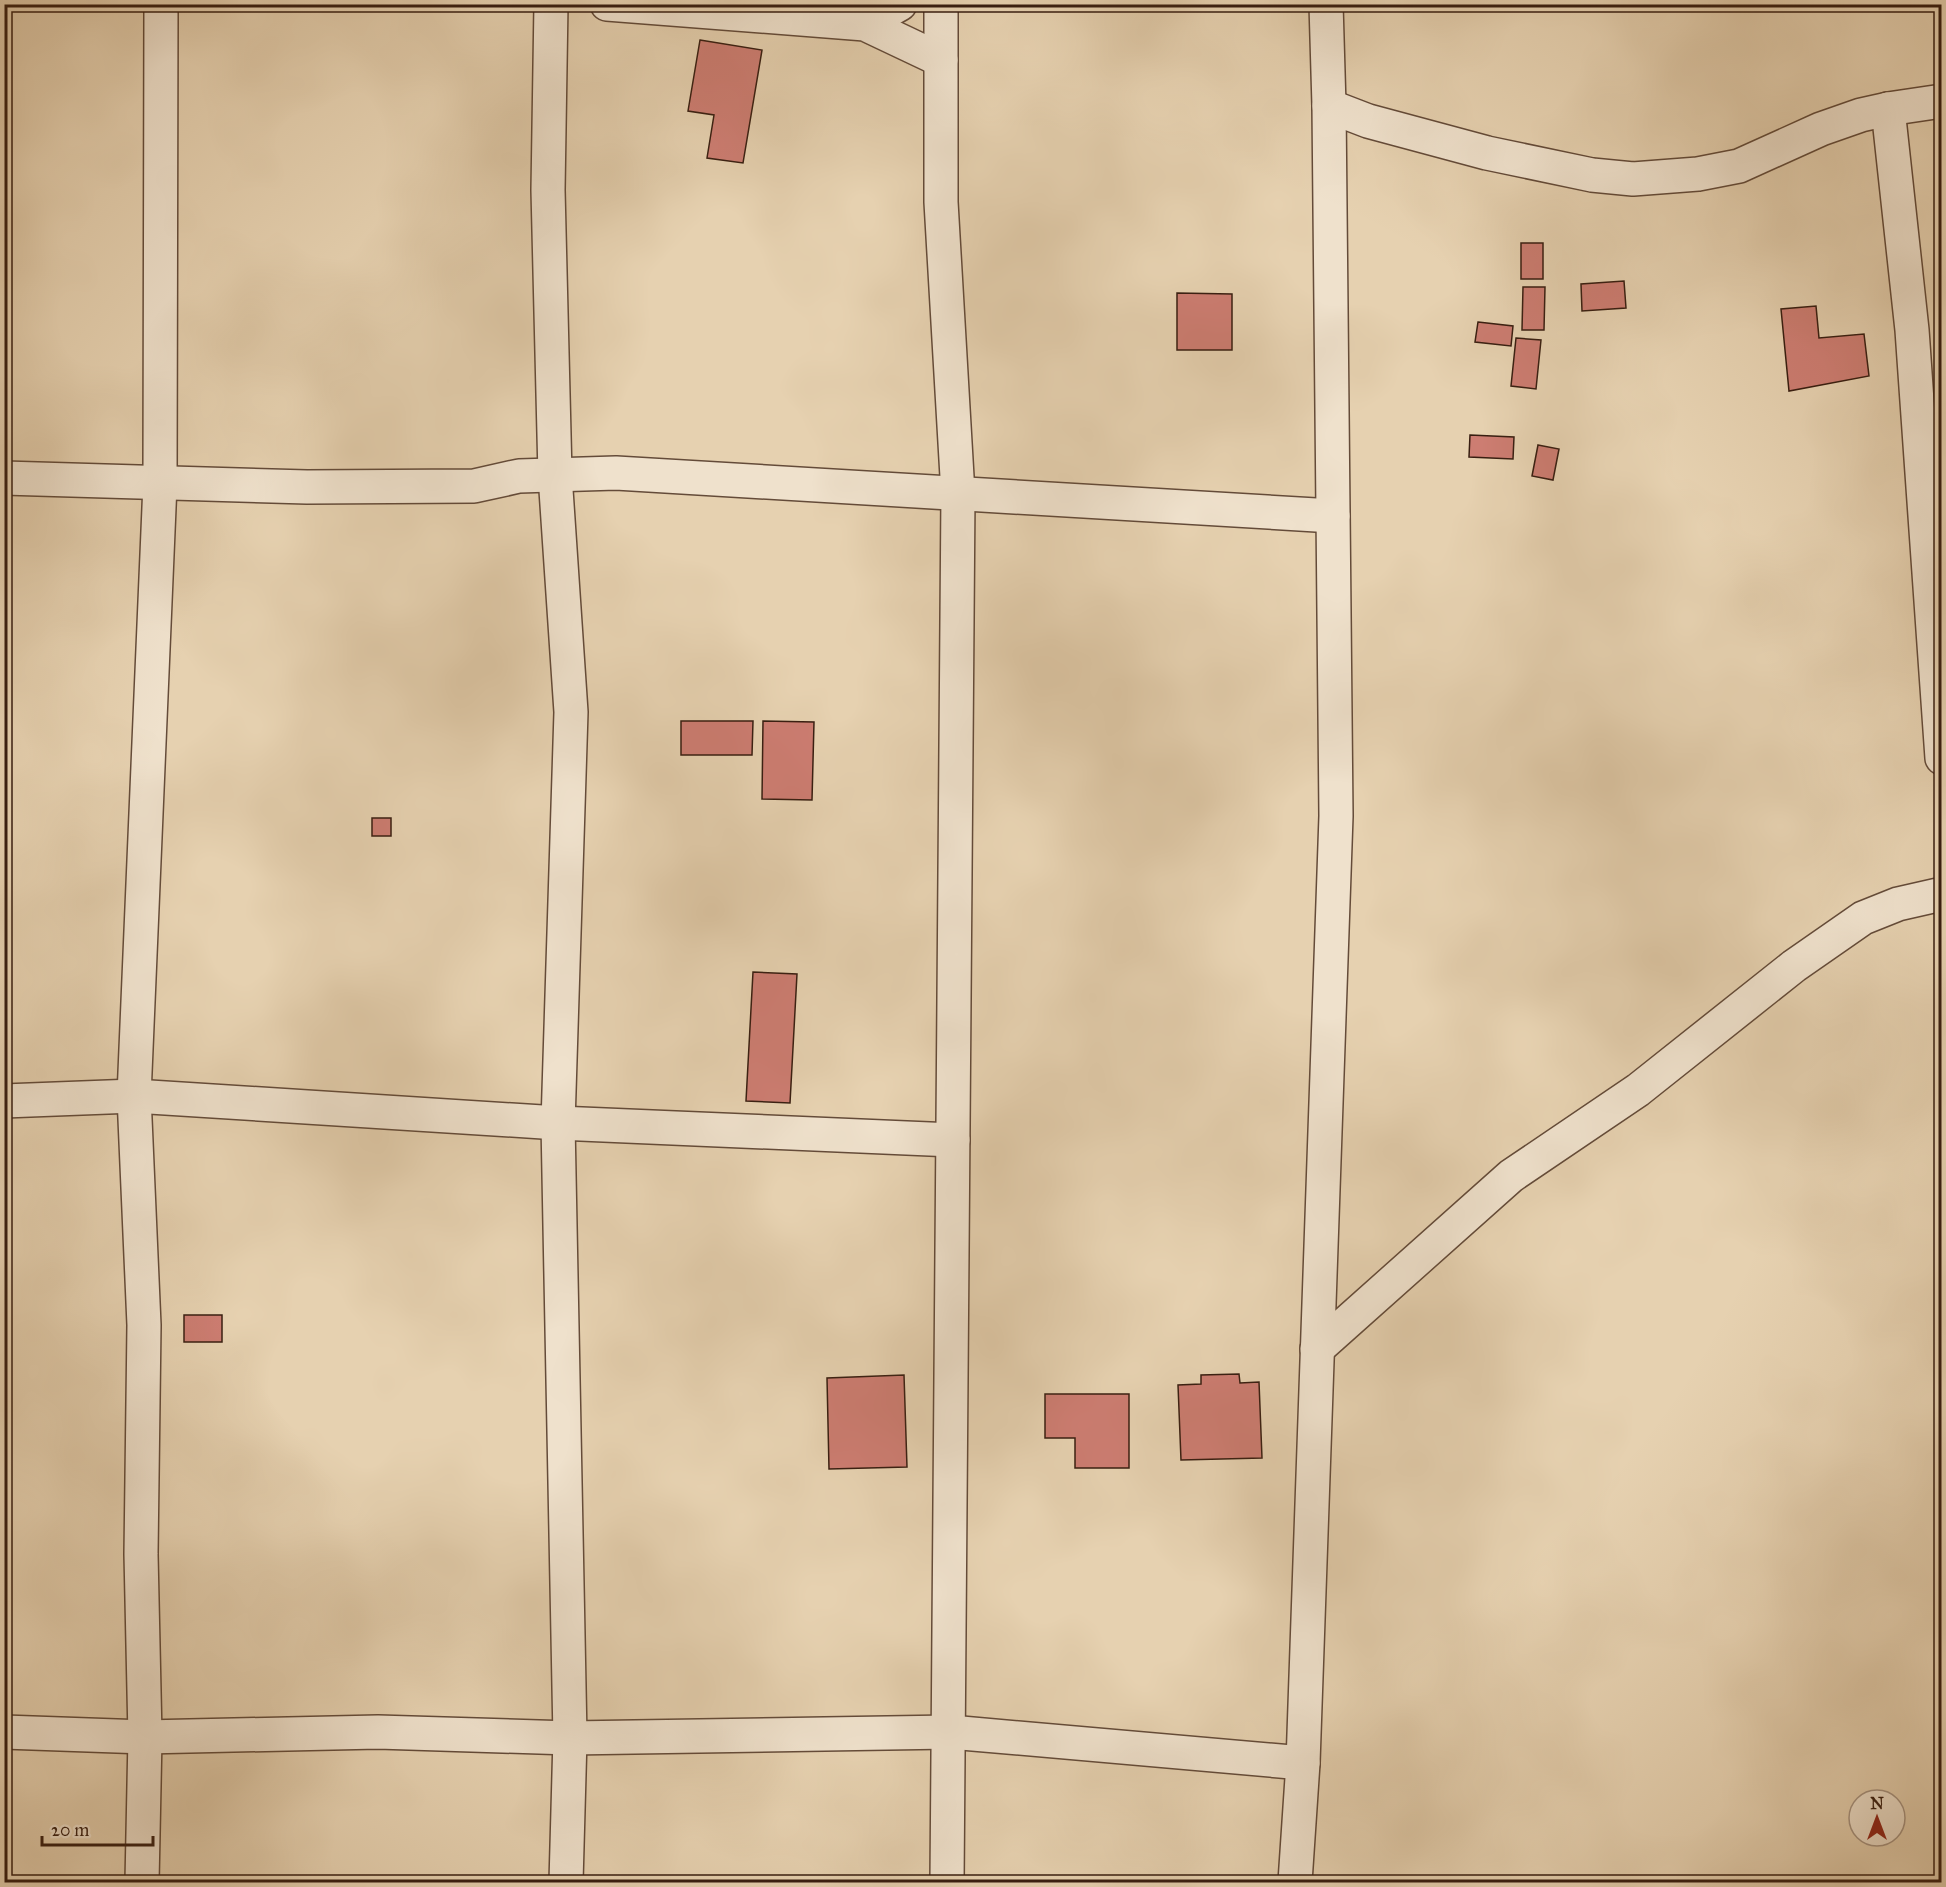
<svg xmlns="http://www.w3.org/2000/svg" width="1946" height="1887" font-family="'IM FELL Great Primer',serif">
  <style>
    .building { fill: #cd7d72; stroke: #381e11; stroke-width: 1.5 }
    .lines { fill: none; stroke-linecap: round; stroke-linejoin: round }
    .minor-casing { stroke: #644b39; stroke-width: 36 }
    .minor { stroke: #efe1cc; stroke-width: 33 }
  </style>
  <rect width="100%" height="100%" fill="#e6d1b0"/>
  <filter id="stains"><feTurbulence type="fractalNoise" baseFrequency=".00333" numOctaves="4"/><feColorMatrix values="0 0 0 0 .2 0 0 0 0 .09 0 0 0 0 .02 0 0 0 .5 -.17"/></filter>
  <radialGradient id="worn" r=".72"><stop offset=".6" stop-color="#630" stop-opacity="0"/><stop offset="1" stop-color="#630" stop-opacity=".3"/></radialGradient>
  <!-- building -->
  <g class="building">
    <polygon points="700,40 762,50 743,163 707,158 714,115 688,111"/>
    <rect x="1521" y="243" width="22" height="36"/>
    <polygon points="1624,281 1626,308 1582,311 1581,284"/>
    <polygon points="1523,287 1545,287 1544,330 1522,330"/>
    <polygon points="1177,293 1232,294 1232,350 1177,350"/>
    <polygon points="1816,306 1819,338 1864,334 1869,376 1789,391 1781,309"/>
    <polygon points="1478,322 1513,326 1511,346 1475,342"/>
    <polygon points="1516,338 1541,340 1536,389 1511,386"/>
    <polygon points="1470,435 1514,437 1513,459 1469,457"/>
    <polygon points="1538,445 1559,449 1553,480 1532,476"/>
    <polygon points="681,721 753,721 752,755 681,755"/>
    <polygon points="763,721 814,722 812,800 762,799"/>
    <rect x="372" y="818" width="19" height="18"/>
    <polygon points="753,972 797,974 790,1103 746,1101"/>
    <rect x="184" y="1315" width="38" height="27"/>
    <polygon points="1239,1374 1240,1383 1259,1382 1262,1458 1181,1460 1178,1385 1201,1384 1201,1375"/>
    <polygon points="904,1375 907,1467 829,1469 827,1378"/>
    <polygon points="1045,1394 1129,1394 1129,1468 1075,1468 1075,1438 1045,1438"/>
  </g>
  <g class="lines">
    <!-- minor casing -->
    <g class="minor-casing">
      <g id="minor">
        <polyline points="551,4 548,190 555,475 571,712 558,1123 570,1738 566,1882"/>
        <polyline points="607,4 865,24 941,60"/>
        <polyline points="941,4 941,202 958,494 947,1882"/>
        <polyline points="865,24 900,4"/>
        <polyline points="1329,106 1368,121 1487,153 1592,175 1633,179 1698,174 1739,166 1821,129 1861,115 1888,109 1942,101"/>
        <polyline points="1888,109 1912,330 1942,758"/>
        <polyline points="4,478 307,487 474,486 519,476 616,473 1333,516"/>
        <polyline points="4,1101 134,1096 558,1123 953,1140"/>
        <polyline points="1317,1349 1511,1176 1638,1090 1794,966 1863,918 1898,904 1942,894"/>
        <polyline points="4,1732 145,1737 378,1732 570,1738 950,1732 1303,1763"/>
        <polyline points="142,1882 145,1737 141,1554 144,1325 134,1096 160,484 161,4"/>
        <polyline points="1295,1882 1303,1763 1336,816 1329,106 1326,4"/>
      </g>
    </g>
    <!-- minor -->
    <use href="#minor" class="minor"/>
  </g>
  <!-- margin -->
  <rect width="1946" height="1887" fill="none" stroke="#e6d1b0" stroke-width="24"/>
  <rect x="6" y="6" width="1934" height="1875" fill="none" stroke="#381e11" stroke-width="3"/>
  <rect x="12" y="12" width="1922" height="1863" fill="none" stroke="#381e11" stroke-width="1.5"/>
  <!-- north arrow -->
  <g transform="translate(1877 1818)"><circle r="28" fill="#efe1cc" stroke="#a69381" stroke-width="1.5"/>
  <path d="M0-4.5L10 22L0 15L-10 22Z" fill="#8f2418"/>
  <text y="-9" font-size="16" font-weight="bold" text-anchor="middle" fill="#381e11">N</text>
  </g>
  <!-- scale -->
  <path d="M42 1836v9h111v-9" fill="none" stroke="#381e11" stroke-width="3"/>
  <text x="51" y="1836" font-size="18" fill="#381e11" stroke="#efe1cc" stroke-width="4.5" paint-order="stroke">20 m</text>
  <rect width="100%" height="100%" filter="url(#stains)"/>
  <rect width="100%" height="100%" fill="url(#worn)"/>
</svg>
